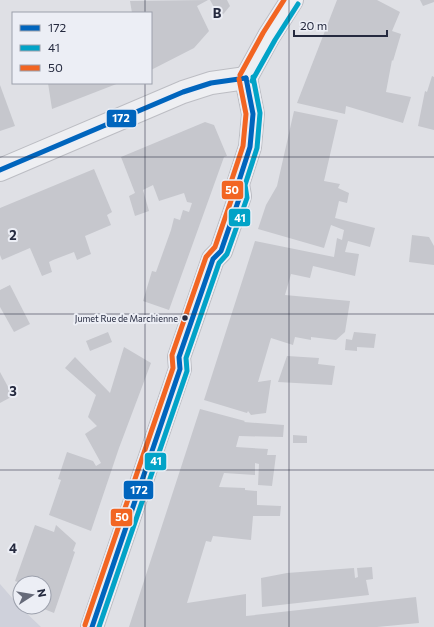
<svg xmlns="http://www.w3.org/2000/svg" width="434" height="627" font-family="Commissioner,sans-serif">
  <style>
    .built { fill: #cfd1db }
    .building { fill: #c6c7cd }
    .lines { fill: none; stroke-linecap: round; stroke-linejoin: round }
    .minor-casing { stroke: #bcbdc3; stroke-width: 24 }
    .minor { stroke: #eeeff2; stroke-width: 22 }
    .bus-1-casing { stroke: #eceef5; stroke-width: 8 }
    .bus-2-casing { stroke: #eceef5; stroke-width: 8 }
    .bus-3-casing { stroke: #eceef5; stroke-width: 8 }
    .bus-1 { stroke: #0065bd; stroke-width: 5 }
    .bus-2 { stroke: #02a3c7; stroke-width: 5 }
    .bus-3 { stroke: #f26522; stroke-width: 5 }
    .grid { fill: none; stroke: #252a3f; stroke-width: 1; stroke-opacity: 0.55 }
    .bus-dot { fill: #252a3f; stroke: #eceef5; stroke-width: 1.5 }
    .labels { text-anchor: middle; stroke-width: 4; stroke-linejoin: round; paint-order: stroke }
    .bus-label { font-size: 9px; fill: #252a3f; stroke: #eceef5; text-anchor: end }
    .grid-label { font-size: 13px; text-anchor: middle; font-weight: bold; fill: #252a3f; stroke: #eceef5; stroke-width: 4; stroke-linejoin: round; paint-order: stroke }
    .line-badge { stroke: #eceef5; stroke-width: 1.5 }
    .badge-label { font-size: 11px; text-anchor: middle; font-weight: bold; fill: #fff }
  </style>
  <rect width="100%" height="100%" fill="#dfe0e5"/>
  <!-- built -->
  <polygon class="built" points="0,584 20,607 41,627 0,627"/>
  <!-- building -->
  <g class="building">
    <polygon points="208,0 197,6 209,31 194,48 151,70 151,13 132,13 130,1"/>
    <polygon points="210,0 227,0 230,6 220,18"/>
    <polygon points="337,0 377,0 400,12 392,31 401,34 393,61 392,60 386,92 411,97 403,123 346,106 345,114 297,103"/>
    <polygon points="420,0 434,0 434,2 423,6"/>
    <polygon points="432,76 434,77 434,130 418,126 425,91 427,92"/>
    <polygon points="48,83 119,83 52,109"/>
    <polygon points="0,85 15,126 0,131"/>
    <polygon points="294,111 338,120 324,181 340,184 338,188 349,193 347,203 339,201 335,218 375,228 370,247 348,241 345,252 359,254 355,276 313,266 310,278 291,274 285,295 350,301 345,332 336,340 311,337 311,340 295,337 293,345 271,338 258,382 271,380 266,413 251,415 248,411 247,413 204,400 255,241 334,257 337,238 342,240 344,230 331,225 324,248 258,229 266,205 277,186"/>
    <polygon points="205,122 214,125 227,156 224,157 169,310 143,301 152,271 156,272 171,230 174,218 180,220 183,210 189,212 192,203 187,202 184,193 159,201 153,185 143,190 149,211 135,216 129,196 135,193 121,157"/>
    <polygon points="94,169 112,212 107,215 111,225 85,236 91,254 77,260 74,252 53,260 49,262 52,272 42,276 30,248 2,260 0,255 0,208"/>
    <polygon points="412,235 429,237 434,246 434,265 409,262"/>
    <polygon points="10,285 30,324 14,332 0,307 0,290"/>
    <polygon points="108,332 112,342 90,351 86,341"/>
    <polygon points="354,332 376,334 374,348 357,347 357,351 345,350 346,339 352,340"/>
    <polygon points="124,347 151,363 119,448 91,531 49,515 61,480 58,479 67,452 93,461 96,466 101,463 85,434 97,426 88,417 96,395 65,368 75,357 110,393"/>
    <polygon points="287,356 319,358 318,364 335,366 332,385 278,382"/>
    <polygon points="0,372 13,396 0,403"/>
    <polygon points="200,409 245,421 244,422 284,425 283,437 239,436 236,447 268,449 267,455 276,455 272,486 258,485 259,464 255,463 255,475 224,473 219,487 245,488 245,490 257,491 257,505 281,506 280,516 253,516 251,540 213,536 211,542 206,541 187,603 246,594 246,616 416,597 419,623 377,627 129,627"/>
    <polygon points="293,435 307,436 307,443 293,443"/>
    <polygon points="35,525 54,532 56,525 76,543 73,551 75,552 54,613 39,607 44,607 44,583 20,583 15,581"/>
    <polygon points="372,567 373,579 366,580 369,595 262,607 261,578 287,573 354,568 355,578 358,577 357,568"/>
  </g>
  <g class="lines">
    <!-- minor casing -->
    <g class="minor-casing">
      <g id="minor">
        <polyline points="246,78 269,36 292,0"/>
        <polyline points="0,170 183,92 211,83 246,78"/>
        <polyline points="92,627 180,369 179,357 213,259 221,251 240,196 238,184 250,147 253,114 246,78"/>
      </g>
    </g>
    <!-- minor -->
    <use href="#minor" class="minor"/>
    <!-- bus-1 casing -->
    <g class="bus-1-casing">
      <g id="bus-1">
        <polyline points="0,170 183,92 211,83 246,78"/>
        <polyline points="92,627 180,369 179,357 213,259 221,251 240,196 238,184 250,147 253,114 246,78"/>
      </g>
    </g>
    <!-- bus-2 casing -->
    <g class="bus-2-casing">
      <g id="bus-2">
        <polyline points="252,81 275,40 298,4"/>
        <polyline points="99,627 187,371 186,358 219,263 227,254 247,198 245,185 257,148 260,113 253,77"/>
      </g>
    </g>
    <!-- bus-3 casing -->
    <g class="bus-3-casing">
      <g id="bus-3">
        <polyline points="240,75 263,33 284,0"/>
        <polyline points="85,625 173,368 172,355 206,257 215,247 233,195 231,182 243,146 246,114 239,79"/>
      </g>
    </g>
    <!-- bus-1 -->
    <use href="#bus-1" class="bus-1"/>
    <!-- bus-2 -->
    <use href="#bus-2" class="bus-2"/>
    <!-- bus-3 -->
    <use href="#bus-3" class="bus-3"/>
  </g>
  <!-- grid -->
  <path class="grid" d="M145 0V13M289 0V627M145 83V627M0 157H434M0 314H434M0 470H434"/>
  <!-- markers -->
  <circle class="bus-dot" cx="185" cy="318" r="3.5"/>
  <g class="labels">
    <!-- bus labels -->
    <g class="bus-label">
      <text x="178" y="322">Jumet Rue de Marchienne</text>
    </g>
  </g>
  <g class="grid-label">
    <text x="217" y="18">B</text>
    <text x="13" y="240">2</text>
    <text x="13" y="396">3</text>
    <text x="13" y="553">4</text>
  </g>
  <g class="line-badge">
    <rect x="106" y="109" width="31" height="19" rx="4" fill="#0065bd"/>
    <rect x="221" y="180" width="23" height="20" rx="4" fill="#f26522"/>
    <rect x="228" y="208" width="23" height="19" rx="4" fill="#02a3c7"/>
    <rect x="144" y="452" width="23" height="19" rx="4" fill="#02a3c7"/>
    <rect x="123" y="480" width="31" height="20" rx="4" fill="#0065bd"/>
    <rect x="110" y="508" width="23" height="19" rx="4" fill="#f26522"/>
  </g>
  <g class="badge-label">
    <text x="121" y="122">172</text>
    <text x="232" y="194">50</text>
    <text x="240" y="222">41</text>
    <text x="156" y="465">41</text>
    <text x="139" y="494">172</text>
    <text x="122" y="521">50</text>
  </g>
  <!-- legend -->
  <rect x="12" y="12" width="140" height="72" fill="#eceef5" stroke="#9ca0ac"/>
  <rect x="20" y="25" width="20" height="6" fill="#0065bd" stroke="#9ca0ac"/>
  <text x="48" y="32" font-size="12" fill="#252a3f">172</text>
  <rect x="20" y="45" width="20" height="6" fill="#02a3c7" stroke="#9ca0ac"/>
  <text x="48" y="52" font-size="12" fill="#252a3f">41</text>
  <rect x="20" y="65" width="20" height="6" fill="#f26522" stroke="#9ca0ac"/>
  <text x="48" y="72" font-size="12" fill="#252a3f">50</text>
  <!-- north arrow -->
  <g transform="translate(32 595) rotate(78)"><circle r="19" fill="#eceef5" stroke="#9ca0ac"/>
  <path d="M0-3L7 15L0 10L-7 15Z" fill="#666a79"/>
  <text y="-6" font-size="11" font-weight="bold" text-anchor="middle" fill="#252a3f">N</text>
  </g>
  <!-- scale -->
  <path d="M294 30v6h93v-6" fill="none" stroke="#252a3f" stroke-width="2"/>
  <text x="300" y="30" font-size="12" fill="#252a3f" stroke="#eceef5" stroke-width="3" paint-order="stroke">20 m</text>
</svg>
